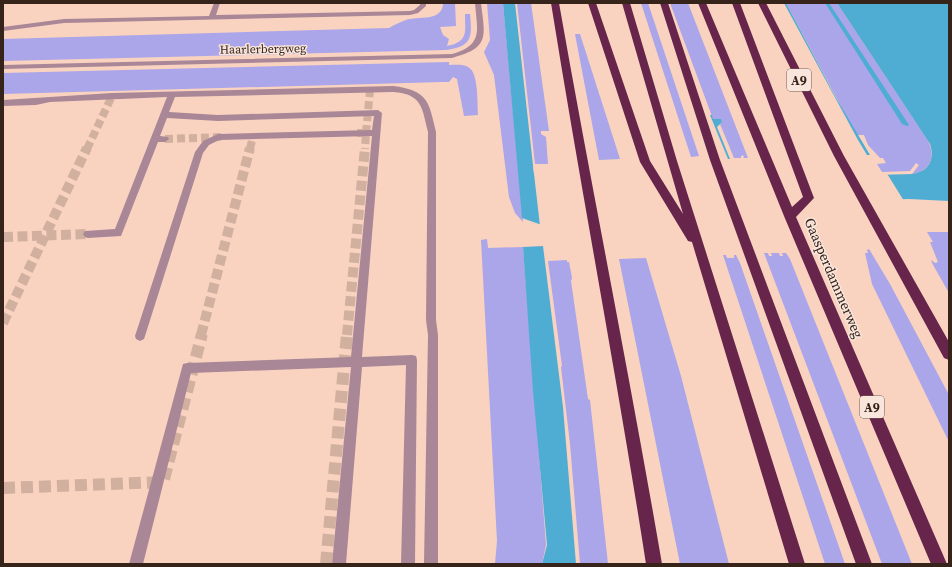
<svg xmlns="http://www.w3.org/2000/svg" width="952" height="567" font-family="'Source Serif 4',serif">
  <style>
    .green { fill: #aba5e9 }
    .water { fill: #4fadd4 }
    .pier { fill: #f9d3c0 }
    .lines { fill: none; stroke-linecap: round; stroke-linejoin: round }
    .minor-tunnel-far2 { stroke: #d2b09f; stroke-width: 8; stroke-dasharray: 8 4; stroke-linecap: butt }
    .minor-tunnel-far1 { stroke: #d2b09f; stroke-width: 10; stroke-dasharray: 10 4.5; stroke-linecap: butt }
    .minor-tunnel { stroke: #d2b09f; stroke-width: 12; stroke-dasharray: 12 6; stroke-linecap: butt }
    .minor { fill: #a98797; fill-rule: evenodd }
    .highway { fill: #67254b; fill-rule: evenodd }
    .labels { text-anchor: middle; stroke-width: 3; stroke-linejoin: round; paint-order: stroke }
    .far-street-label { font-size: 12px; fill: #36241b; stroke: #f8e5db }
    .shield { fill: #f8e5db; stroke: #705e55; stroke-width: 1 }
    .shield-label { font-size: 13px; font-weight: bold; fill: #36241b }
    .street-label { font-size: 14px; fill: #36241b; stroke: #f8e5db }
  </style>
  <rect width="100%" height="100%" fill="#f9d3c0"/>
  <!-- green -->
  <g class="green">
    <path d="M443 3H455L456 26 440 27 443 35 449 39 447 46C469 42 465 31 465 14H470C472 36 473 47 446 50L3 61V39L389 28C394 25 400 22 406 20 418 16 443 22 443 3Z"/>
    <polygon points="487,3 503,3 523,222 515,213 509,197 494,75 484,52 490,40"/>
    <polygon points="517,3 531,3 549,131 541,131 541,134 546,137 548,164 535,164"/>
    <polygon points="641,3 648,3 699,156 691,157"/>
    <polygon points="670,3 688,3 748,158 744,158 743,155 741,156 741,158 734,158 720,124 722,122 713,119"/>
    <path d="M786 3H837L928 141C936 156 930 172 912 174L919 165 916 163 910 171 882 172 877 164 886 163 883 158H880L868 145 864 135H857L852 127Z"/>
    <polygon points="575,34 580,34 620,159 599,160"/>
    <path d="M449 62V65C455 65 463 64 468 67 479 72 477 104 478 115L464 116 457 79 453 77 449 82H443L3 94V73Z"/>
    <polygon points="927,232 949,232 949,293 932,263 931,260 935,263 938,262 930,242 933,242"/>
    <polygon points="487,239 488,248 523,247 546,545 542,564 495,564 497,541 481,240"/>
    <polygon points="869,249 890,284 949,395 949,442 872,284 865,253 868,253 867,250"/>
    <polygon points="764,253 768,253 769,256 772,256 771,253 779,253 780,256 783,256 782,253 786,253 790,259 912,564 882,564"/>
    <polygon points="723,255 726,255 727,258 734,258 734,255 736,255 740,263 845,564 825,564"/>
    <polygon points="646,258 681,376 729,564 680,564 619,259"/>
    <polygon points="567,260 567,262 569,262 572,278 571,281 588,399 590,400 608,564 580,564 570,444 561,367 562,366 548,261"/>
  </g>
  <!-- water -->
  <g class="water">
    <path d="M503 3H515L534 174 546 184 912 174C929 172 935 159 930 144L837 3H949V201L909 199 548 211 541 224H539L522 218Z"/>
    <polygon points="784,3 786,3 835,96 870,155 867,155 858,140"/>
    <polygon points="825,3 829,3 909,125 907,126 902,124"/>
    <polygon points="710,115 712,115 713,119 721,119 722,122 717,127 730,159 728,159"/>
    <polygon points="543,246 563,407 576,564 542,564 547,545 533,391 523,247"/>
  </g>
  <!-- pier -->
  <polygon class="pier" points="533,165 535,165 536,173 546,182 886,172 904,201 549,213 543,221 542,225 540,226"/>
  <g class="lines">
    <!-- minor-tunnel-far2 -->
    <g class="minor-tunnel-far2">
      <polyline points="357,133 366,133 365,149"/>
      <polyline points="366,133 370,90"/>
      <polyline points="165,139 223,137"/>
      <polyline points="87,149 112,96"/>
      <polyline points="250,149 253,136"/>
    </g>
    <!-- minor-tunnel-far1 -->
    <g class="minor-tunnel-far1">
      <polyline points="3,237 88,234"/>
      <polyline points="3,323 87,148"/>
      <polyline points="201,335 250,148"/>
      <polyline points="347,335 365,148"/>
    </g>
    <!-- minor-tunnel -->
    <g class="minor-tunnel">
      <polyline points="164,479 202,334"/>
      <polyline points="3,488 164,482"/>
      <polyline points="326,564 347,334"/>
    </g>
    <!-- minor -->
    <g class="minor">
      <polygon points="214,3 220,3 216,15 410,11 414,10 420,5 420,3 426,3 426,6 418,13 410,15 64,23 3,31 3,27 64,19 209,16"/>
      <path d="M475 3H481C485 37 490 48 452 58L3 69V65L452 54C484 45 477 30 475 3Z"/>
      <path d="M393 86C428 90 429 102 436 132V320L438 335V564H424L428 335 426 320 428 132C422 107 422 94 393 92L175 97 169 112 218 115 378 110 382 113 362 357 412 355 416 356 417 360 415 564H401L406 365 362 367 346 564H332L351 367 191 373 143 564H129L183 364 187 363 351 357 372 136 219 140 209 145 203 153 145 336 144 339 140 341 136 339 135 336 195 152 203 141 218 134 372 130 374 116 218 121 167 118 160 136 168 137 169 139 165 142H158L121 236 88 238 85 237 83 234 85 231 115 229 167 97 50 102 36 105 3 106V100L112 93Z"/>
    </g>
    <!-- highway -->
    <g class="highway">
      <path d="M551 3H559C592 190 630 377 662 564H646C617 377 581 190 551 3Z"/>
      <polygon points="588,3 596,3 650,161 683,214 622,3 630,3 677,161 805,564 789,564 692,242 688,241 640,162"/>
      <polygon points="660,3 668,3 720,160 872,564 856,564 710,160"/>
      <polygon points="698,3 706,3 792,207 803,197 732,3 740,3 814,198 796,217 947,564 931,564 784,216"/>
      <polygon points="758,3 766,3 844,156 949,342 949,360 944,358 834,156"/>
    </g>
  </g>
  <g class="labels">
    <!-- far-street labels -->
    <g class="far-street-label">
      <text transform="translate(263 49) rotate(-1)" y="4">Haarlerbergweg</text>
    </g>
    <!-- shield labels -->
    <g class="shield">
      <rect x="787" y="69" width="24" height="22" rx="3"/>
      <rect x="860" y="396" width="24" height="22" rx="3"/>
    </g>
    <g class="shield-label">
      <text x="799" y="85">A9</text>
      <text x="872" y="412">A9</text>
    </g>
    <!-- street labels -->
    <g class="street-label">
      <text transform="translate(834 278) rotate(67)" y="5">Gaasperdammerweg</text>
    </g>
  </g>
  <!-- border -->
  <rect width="952" height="567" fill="none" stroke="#36241b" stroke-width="8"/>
</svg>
